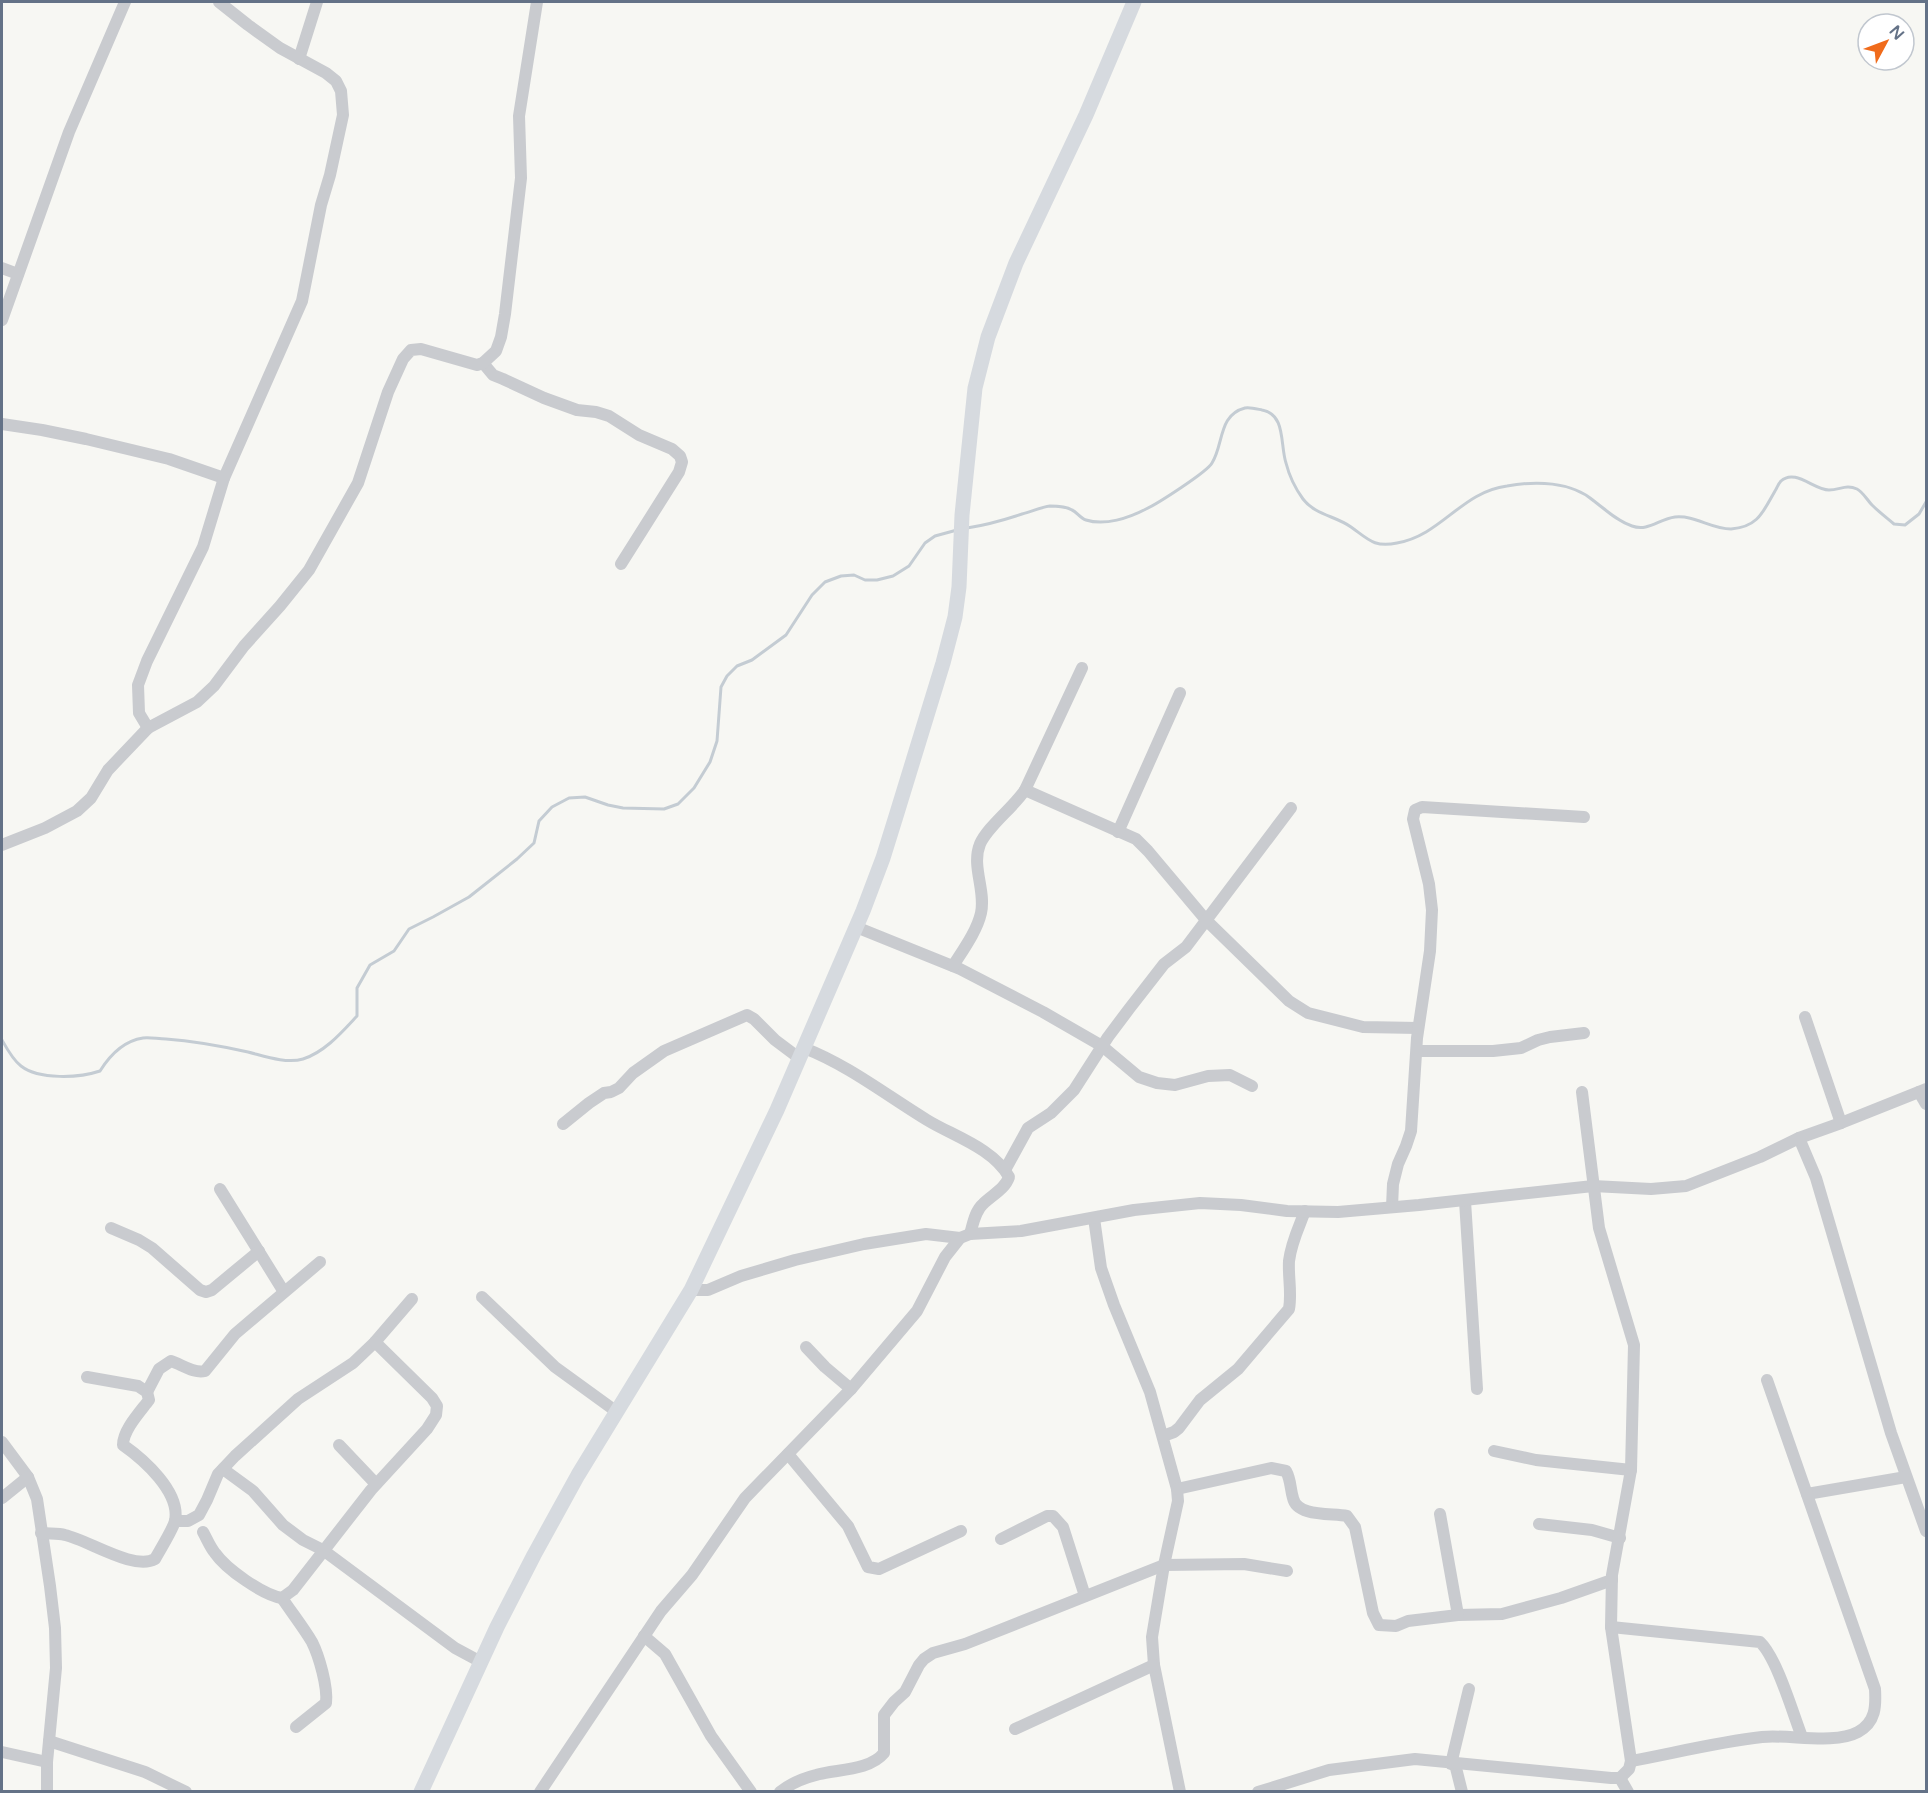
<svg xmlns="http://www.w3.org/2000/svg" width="1928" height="1793" font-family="'Varela Round',sans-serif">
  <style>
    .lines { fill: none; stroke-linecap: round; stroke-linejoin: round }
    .stream { stroke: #c4ccd3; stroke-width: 3 }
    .minor { stroke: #c9cbcf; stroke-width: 12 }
    .major { stroke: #d6dadf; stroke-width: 15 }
  </style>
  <rect width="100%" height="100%" fill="#f7f7f3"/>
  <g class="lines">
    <!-- stream -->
    <g class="stream">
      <path d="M967 528C986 525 1004 520 1022 514 1031 512 1041 507 1050 506 1056 506 1067 507 1072 510 1077 512 1080 518 1086 520 1105 526 1129 518 1146 509 1157 504 1207 472 1212 463 1224 444 1218 415 1245 408 1250 407 1257 409 1262 410 1286 414 1280 445 1286 463 1289 475 1295 488 1303 499 1315 515 1336 516 1351 527 1368 539 1374 548 1397 543 1442 535 1461 492 1507 486 1535 481 1571 481 1594 501 1606 510 1617 521 1632 526 1648 532 1659 519 1675 517 1695 515 1711 529 1731 529 1758 527 1763 512 1775 491 1777 488 1778 484 1781 481 1795 468 1814 490 1829 490 1840 490 1846 484 1857 489 1863 492 1867 500 1872 505 1879 512 1887 518 1894 524L1905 525 1919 514 1926 502"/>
      <path d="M2 1040C7 1049 13 1060 21 1066 39 1080 79 1078 100 1071 110 1055 123 1041 143 1038 150 1037 158 1039 166 1039 193 1041 221 1046 248 1052 264 1056 286 1064 303 1059 325 1052 342 1032 357 1016V988L370 965 394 951 409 929 433 917 469 897 517 859 534 843 539 821 552 807 569 798 585 797 608 805 623 808 664 809 678 804 694 788 710 762 717 741 721 687 727 676 737 666 752 660 786 635 812 595 825 582 841 576 854 575 865 580H877L893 576 909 566 925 543 935 536 957 530"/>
    </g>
    <!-- minor -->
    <g class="minor">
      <polyline points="299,59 317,2"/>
      <polyline points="2,268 18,274"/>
      <polyline points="2,320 69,132 125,2"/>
      <polyline points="483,363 493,375 503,379 544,398 577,410 596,412 609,416 639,435 672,449 680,456 682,462 679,472 621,564"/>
      <polyline points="2,424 42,430 86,439 169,459 224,478"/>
      <polyline points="148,728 139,713 138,685 147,661 203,547 224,478 302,301 321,205 330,175 343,115 341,91 336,81 326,73 280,48 248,25 219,2"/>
      <polyline points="1025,790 1136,839 1148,851 1206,920 1289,1001 1308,1013 1363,1027 1418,1028"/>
      <polyline points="1118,832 1180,693"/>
      <polyline points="2,845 45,828 77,811 91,798 108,770 148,728 197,702 214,686 244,646 280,606 309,570 358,483 388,392 403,359 411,350 421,349 477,365 483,363 496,351 501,337 505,314 521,178 519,116 537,2"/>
      <polyline points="856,927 960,969 1043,1012 1102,1046 1139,1077 1157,1083 1175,1085 1208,1076 1230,1075 1252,1086"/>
      <path d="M953 966C963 950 977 931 981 913 986 890 971 866 980 844 988 826 1013 808 1025 790L1082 668"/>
      <polyline points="1805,1017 1841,1123"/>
      <path d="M804 1048C848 1065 886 1095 927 1120 953 1136 993 1148 1009 1177 1005 1189 992 1195 983 1204 975 1211 973 1224 970 1234"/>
      <polyline points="1417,1051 1493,1051 1521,1048 1538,1040 1550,1037 1584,1033"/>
      <polyline points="1919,1092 1926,1104"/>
      <polyline points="563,1124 589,1103 604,1093 611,1092 619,1088 633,1073 664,1051 747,1015 754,1019 775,1040 799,1058"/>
      <polyline points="1799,1138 1816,1178 1891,1433 1926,1531"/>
      <polyline points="1005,1170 1028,1128 1051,1113 1074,1090 1108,1037 1129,1009 1164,964 1186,947 1291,808"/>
      <polyline points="220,1189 284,1292"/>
      <polyline points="1465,1201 1477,1389"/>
      <polyline points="1392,1207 1393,1184 1398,1164 1406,1146 1411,1131 1417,1038 1430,951 1432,910 1429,884 1413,819 1415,810 1422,807 1584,817"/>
      <polyline points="1094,1218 1101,1268 1114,1305 1150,1392 1177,1489 1178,1501 1164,1565 1152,1637 1154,1665 1180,1792"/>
      <polyline points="111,1228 139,1240 152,1248 200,1290 206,1292 212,1290 259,1251"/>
      <polyline points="691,1290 708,1290 741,1276 795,1260 864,1244 926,1234 960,1238"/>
      <polyline points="482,1297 555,1367 617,1412"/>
      <polyline points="806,1347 825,1367 851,1389"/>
      <path d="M147 1392 159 1369 171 1361C181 1364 194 1374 205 1371L235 1334 320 1262"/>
      <path d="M1163 1436 1174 1432 1179 1428 1200 1400 1238 1369 1289 1309C1292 1293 1288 1277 1289 1261 1291 1243 1299 1227 1305 1211"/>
      <polyline points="2,1442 28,1477 37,1499 50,1586 55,1628 56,1668 47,1762 47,1792"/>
      <polyline points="339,1445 376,1484"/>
      <polyline points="1494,1451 1536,1460 1631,1470"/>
      <polyline points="788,1454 848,1526 868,1567 879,1569 961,1531"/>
      <polyline points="223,1469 253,1491 283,1525 303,1540 323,1550 455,1648 481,1662"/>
      <path d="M1177 1489 1271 1468 1286 1471C1291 1480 1290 1488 1293 1498 1297 1517 1331 1513 1347 1516L1355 1527 1373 1613 1379 1625 1396 1626 1408 1621 1458 1615 1502 1614 1561 1598 1612 1580"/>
      <polyline points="1807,1494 1906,1477"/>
      <polyline points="2,1498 28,1477"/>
      <polyline points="1440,1514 1458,1615"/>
      <polyline points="175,1521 188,1521 199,1515 207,1500 218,1474 235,1456 298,1399 353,1363 375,1342 412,1299"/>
      <polyline points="1539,1524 1592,1530 1620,1538"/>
      <path d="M203 1532C207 1539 210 1547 215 1553 226 1569 263 1595 282 1598L293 1590 371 1490 427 1429 436 1415 437 1406 432 1398 375 1342"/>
      <path d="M41 1533C49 1534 58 1533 65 1535 88 1540 134 1571 155 1559 160 1550 173 1529 175 1521 181 1492 143 1459 123 1445 123 1430 140 1412 149 1400L147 1392 138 1386 87 1377"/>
      <polyline points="1001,1539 1047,1516 1053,1516 1063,1527 1085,1596"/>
      <path d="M282 1598C292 1613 303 1627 312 1642 319 1656 328 1687 326 1703L296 1727"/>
      <path d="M1611 1627 1760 1642C1777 1658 1793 1714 1802 1737"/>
      <polyline points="644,1636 665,1654 711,1736 751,1792"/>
      <polyline points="1015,1729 1154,1665"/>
      <polyline points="49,1741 145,1772 186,1792"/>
      <polyline points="2,1752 47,1762"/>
      <path d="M1631 1761C1674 1753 1718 1742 1762 1737 1789 1734 1834 1745 1858 1732 1876 1722 1876 1706 1875 1689L1767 1380"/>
      <polyline points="1451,1764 1469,1689"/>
      <polyline points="1455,1764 1462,1792"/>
      <polyline points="1620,1778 1628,1792"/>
      <polyline points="540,1792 661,1611 692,1575 745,1498 851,1389 917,1311 945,1257 960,1238 970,1234 1021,1231 1134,1210 1200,1203 1241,1205 1287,1211 1338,1212 1419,1205 1593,1186 1651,1189 1686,1186 1760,1157 1799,1138 1841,1123 1926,1089"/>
      <path d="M780 1792C790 1784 804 1778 816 1775 837 1769 869 1771 884 1753V1715L894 1702 905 1692 919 1665 924 1659 933 1653 965 1644 1164 1565 1244 1564 1287 1571"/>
      <polyline points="1258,1792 1329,1770 1415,1759 1611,1778 1620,1778 1629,1769 1631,1761 1611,1627 1612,1575 1631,1470 1634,1345 1599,1228 1582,1092"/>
    </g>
    <!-- major -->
    <polyline class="major" points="421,1792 497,1627 534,1555 578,1475 691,1290 777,1110 863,911 883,858 897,813 943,663 955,617 959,587 962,515 975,388 988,337 1016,263 1086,115 1134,2"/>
  </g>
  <!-- border -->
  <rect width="1928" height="1793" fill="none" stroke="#647287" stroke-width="6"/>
  <!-- north arrow -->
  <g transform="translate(1886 42) rotate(49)"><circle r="28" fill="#ffffff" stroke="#c1c7cf" stroke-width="1.5"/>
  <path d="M0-4.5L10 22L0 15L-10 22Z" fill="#f06b1b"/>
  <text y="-9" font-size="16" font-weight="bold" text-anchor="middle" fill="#647287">N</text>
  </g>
</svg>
